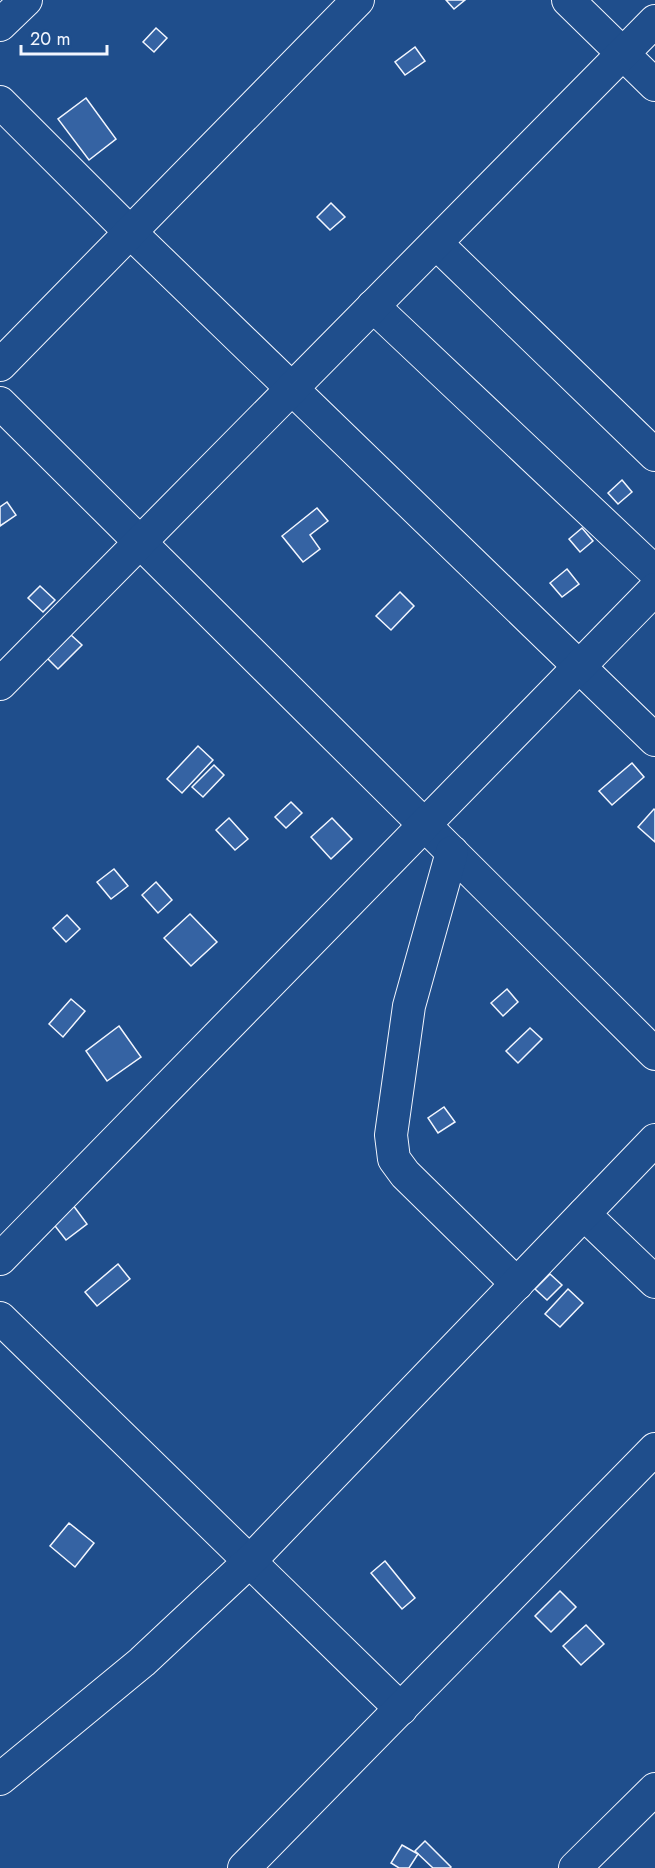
<svg xmlns="http://www.w3.org/2000/svg" width="655" height="1868" font-family="Jost,sans-serif">
  <style>
    .building { fill: #3563a3; stroke: #f2f6ff; stroke-width: 1.5 }
    .lines { fill: none; stroke-linecap: round; stroke-linejoin: round }
    .minor-casing { stroke: #f2f6ff; stroke-width: 34 }
    .minor { stroke: #1f4e8c; stroke-width: 32 }
  </style>
  <rect width="100%" height="100%" fill="#1f4e8c"/>
  <!-- building -->
  <g class="building">
    <polygon points="446,0 465,0 454,9"/>
    <polygon points="156,28 167,38 154,52 143,42"/>
    <polygon points="415,47 425,61 405,75 395,62"/>
    <polygon points="86,98 116,139 89,160 58,119"/>
    <polygon points="331,203 345,217 330,230 317,217"/>
    <polygon points="622,480 632,492 618,504 608,493"/>
    <polygon points="7,502 16,515 0,526 0,507"/>
    <polygon points="317,508 328,521 310,535 320,549 303,562 282,536"/>
    <polygon points="582,528 593,541 580,552 569,539"/>
    <polygon points="567,569 579,584 562,597 550,583"/>
    <polygon points="40,586 55,600 43,612 28,598"/>
    <polygon points="400,592 414,606 391,630 376,616"/>
    <polygon points="71,635 82,645 58,669 47,658"/>
    <polygon points="198,746 213,760 182,793 167,779"/>
    <polygon points="632,763 644,777 612,805 599,791"/>
    <polygon points="214,765 224,775 203,797 192,787"/>
    <polygon points="291,802 302,813 286,828 275,817"/>
    <polygon points="654,809 655,810 655,842 638,827"/>
    <polygon points="229,818 248,839 235,850 216,830"/>
    <polygon points="332,818 352,839 331,859 311,837"/>
    <polygon points="114,869 128,886 111,899 97,882"/>
    <polygon points="156,882 172,900 158,913 142,895"/>
    <polygon points="190,914 217,942 191,966 164,938"/>
    <polygon points="67,915 80,929 66,942 53,928"/>
    <polygon points="507,989 518,1002 503,1016 491,1003"/>
    <polygon points="71,999 85,1011 63,1037 49,1024"/>
    <polygon points="119,1026 141,1057 107,1081 86,1051"/>
    <polygon points="530,1028 542,1039 518,1063 506,1051"/>
    <polygon points="444,1107 455,1122 438,1133 428,1118"/>
    <polygon points="70,1201 87,1224 66,1240 48,1217"/>
    <polygon points="118,1264 130,1279 97,1306 85,1292"/>
    <polygon points="550,1274 562,1285 547,1300 535,1289"/>
    <polygon points="568,1289 583,1303 560,1327 545,1314"/>
    <polygon points="69,1523 94,1543 75,1567 50,1546"/>
    <polygon points="385,1561 415,1598 402,1609 371,1573"/>
    <polygon points="560,1591 576,1607 551,1632 535,1616"/>
    <polygon points="586,1625 604,1644 581,1665 563,1646"/>
    <polygon points="425,1841 451,1867 450,1868 433,1868 415,1851"/>
    <polygon points="402,1845 418,1854 409,1868 399,1868 391,1863"/>
  </g>
  <g class="lines">
    <!-- minor casing -->
    <g class="minor-casing">
      <g id="minor">
        <polyline points="568,0 655,85"/>
        <polyline points="0,25 26,0"/>
        <polyline points="0,102 129,231 655,740"/>
        <polyline points="436,243 655,455"/>
        <polyline points="373,306 655,572"/>
        <polyline points="0,365 358,0"/>
        <polyline points="0,403 655,1054"/>
        <polyline points="0,684 655,21"/>
        <polyline points="452,852 409,1006 391,1135 394,1159 405,1174 517,1284"/>
        <polyline points="584,1214 655,1282"/>
        <polyline points="0,1259 655,589"/>
        <polyline points="0,1318 401,1709"/>
        <polyline points="0,1779 142,1662 250,1561 655,1140"/>
        <polyline points="244,1868 655,1449"/>
        <polyline points="575,1868 655,1789"/>
      </g>
    </g>
    <!-- minor -->
    <use href="#minor" class="minor"/>
  </g>
  <!-- scale -->
  <path d="M21 45v9h86v-9" fill="none" stroke="#f2f6ff" stroke-width="3"/>
  <text x="30" y="45" font-size="18" fill="#f2f6ff" stroke="#1f4e8c" stroke-width="4.5" paint-order="stroke">20 m</text>
</svg>
